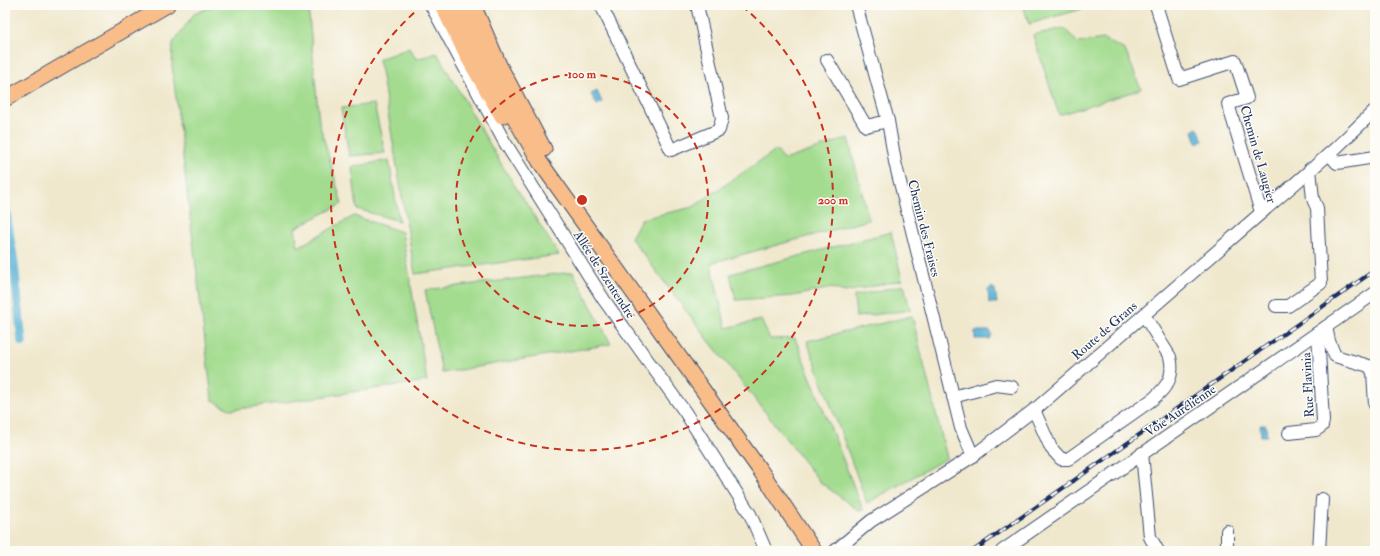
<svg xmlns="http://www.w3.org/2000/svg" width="1380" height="556" font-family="'IM FELL Double Pica',serif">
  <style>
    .green { fill: #a3dc8f; stroke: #5f8676 }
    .water { fill: #57b1d4; stroke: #397099 }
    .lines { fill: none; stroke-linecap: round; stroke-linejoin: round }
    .canal { stroke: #57b1d4; stroke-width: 9 }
    .minor-casing { stroke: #3b4b6f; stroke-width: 14 }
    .major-casing { stroke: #3b4b6f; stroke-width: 17 }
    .minor { stroke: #fff; stroke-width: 12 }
    .major { stroke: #f8bd89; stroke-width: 15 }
    .rail-casing { stroke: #1b2f5e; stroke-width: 4 }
    .rail { stroke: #fdfcf7; stroke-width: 2.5; stroke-dasharray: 8; stroke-linecap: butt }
    .ring { fill: none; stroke: #c8321e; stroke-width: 2; stroke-dasharray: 7 5 }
    .labels { text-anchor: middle; stroke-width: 3; stroke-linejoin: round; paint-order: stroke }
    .street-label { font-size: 13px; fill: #1b2f5e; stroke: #fdfcf7 }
    .centre { fill: #c8321e; stroke: #fdfcf7; stroke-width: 2 }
    .ring-label { font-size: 12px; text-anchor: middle; font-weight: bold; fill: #c8321e; stroke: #fdfcf7; stroke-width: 3; stroke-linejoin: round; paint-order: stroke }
  </style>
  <rect width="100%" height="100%" fill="#fdfcf7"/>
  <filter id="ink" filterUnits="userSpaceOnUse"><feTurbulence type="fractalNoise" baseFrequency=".025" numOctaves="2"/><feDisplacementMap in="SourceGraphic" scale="8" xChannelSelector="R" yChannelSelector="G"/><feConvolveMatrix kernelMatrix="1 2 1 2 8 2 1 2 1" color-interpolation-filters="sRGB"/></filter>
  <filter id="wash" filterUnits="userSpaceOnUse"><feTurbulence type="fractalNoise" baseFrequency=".012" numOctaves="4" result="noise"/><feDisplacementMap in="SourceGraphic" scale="16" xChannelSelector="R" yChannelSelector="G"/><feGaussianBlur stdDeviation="0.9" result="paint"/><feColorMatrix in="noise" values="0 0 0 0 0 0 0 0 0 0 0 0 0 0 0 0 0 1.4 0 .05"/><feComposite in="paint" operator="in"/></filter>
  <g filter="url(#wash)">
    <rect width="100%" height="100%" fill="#f0e8cd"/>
    <!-- green -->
    <g class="green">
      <polygon points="216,5 308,5 319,122 342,204 295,228 298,247 354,216 402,232 427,381 231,410 212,400 172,65 173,43 194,14"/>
      <polygon points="1023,5 1096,5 1029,24"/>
      <polygon points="1064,28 1078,43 1103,39 1125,50 1141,89 1059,115 1033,35"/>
      <polygon points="409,48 416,59 437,53 503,167 559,255 415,274 379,59"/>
      <polygon points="374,104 385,153 349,156 341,108"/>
      <polygon points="848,138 869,220 711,263 726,328 761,320 770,339 795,338 863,510 859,511 820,482 703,333 631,238 641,219 693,207 776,150 784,160"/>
      <polygon points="389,160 399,221 357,209 352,167"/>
      <polygon points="891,232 902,280 845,292 832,288 793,296 736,300 730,274"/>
      <polygon points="573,272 611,344 442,373 425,290"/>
      <polygon points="904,285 910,310 856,317 854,296"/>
      <polygon points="912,316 947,458 867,503 807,341"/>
    </g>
    <!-- water -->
    <g class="water">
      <polygon points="597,91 602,102 597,105 591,94"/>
      <polygon points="1196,128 1199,130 1203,141 1197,143 1193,131"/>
      <polygon points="991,287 995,289 997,303 989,303 988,290"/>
      <polygon points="975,331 990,331 992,334 990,339 975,339"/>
      <polygon points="1260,425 1266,425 1267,436 1261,436"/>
    </g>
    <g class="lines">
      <!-- canal -->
      <polyline class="canal" points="5,207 14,263 22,342"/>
    </g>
  </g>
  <g filter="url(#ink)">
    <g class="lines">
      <!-- minor casing -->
      <g class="minor-casing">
        <g id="minor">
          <polyline points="431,5 504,141 604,300 685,412 750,514 766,551"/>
          <polyline points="601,5 671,150 719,130 722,118 697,5"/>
          <polyline points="856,5 888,121 895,162 961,428 973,456"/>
          <polyline points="1156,5 1179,79 1235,61 1247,98 1228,104 1261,212"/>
          <polyline points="827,60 866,126 888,121"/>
          <polyline points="1329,154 1337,163 1375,157"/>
          <polyline points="1276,306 1288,306 1321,283 1317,208 1313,199 1310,169"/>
          <polyline points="1326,327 1329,341 1335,356 1369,366 1373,372 1375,405"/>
          <polyline points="953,397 996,385 1012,387"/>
          <path d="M1034 410 1051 448 1061 459H1068L1153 399C1167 387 1175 376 1170 357L1144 315"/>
          <polyline points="1289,433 1316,430 1322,426 1323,421 1318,333"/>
          <polyline points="1142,453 1150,537 1158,551"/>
          <polyline points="835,551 871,521 973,456 1039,406 1337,147 1375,110"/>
          <polyline points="1002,551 1375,293"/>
          <polyline points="1227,551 1227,531"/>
          <polyline points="1319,551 1322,499"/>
        </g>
      </g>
      <!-- major casing -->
      <g class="major-casing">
        <g id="major">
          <polyline points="442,5 469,59 502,116"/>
          <path d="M458 5C481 59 510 111 540 162L760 470 814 551"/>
          <polyline points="473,5 499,65 544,149"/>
          <polyline points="5,99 167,5"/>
        </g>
      </g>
      <!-- minor -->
      <use href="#minor" class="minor"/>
      <!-- major -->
      <use href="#major" class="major"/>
      <!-- rail casing -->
      <g class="rail-casing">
        <polyline id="rail" points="973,551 1375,270"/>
      </g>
      <!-- rail -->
      <use href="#rail" class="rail"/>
    </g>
  </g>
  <!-- distance rings -->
  <g class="ring">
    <circle cx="582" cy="200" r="126"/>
    <path d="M742 6A251 251 0 1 1 422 6"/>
  </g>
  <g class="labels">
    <!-- street labels -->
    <g class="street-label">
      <text transform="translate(1259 154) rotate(74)" y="5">Chemin de Laugier</text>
      <text transform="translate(925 228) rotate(76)" y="5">Chemin des Fraises</text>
      <text transform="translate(605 274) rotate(57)" y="5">Allée de Szentendre</text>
      <text transform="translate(1104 330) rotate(-41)" y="5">Route de Grans</text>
      <text transform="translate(1307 385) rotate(-93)" y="5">Rue Flavinia</text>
      <text transform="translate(1180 410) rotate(-34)" y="5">Voie Aurélienne</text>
    </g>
  </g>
  <circle cx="582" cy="200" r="6" class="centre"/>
  <g class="ring-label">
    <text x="582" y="78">100 m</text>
    <text x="833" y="204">200 m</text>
  </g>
  <!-- margin -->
  <rect width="1380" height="556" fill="none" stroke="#fdfcf7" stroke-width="20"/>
</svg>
